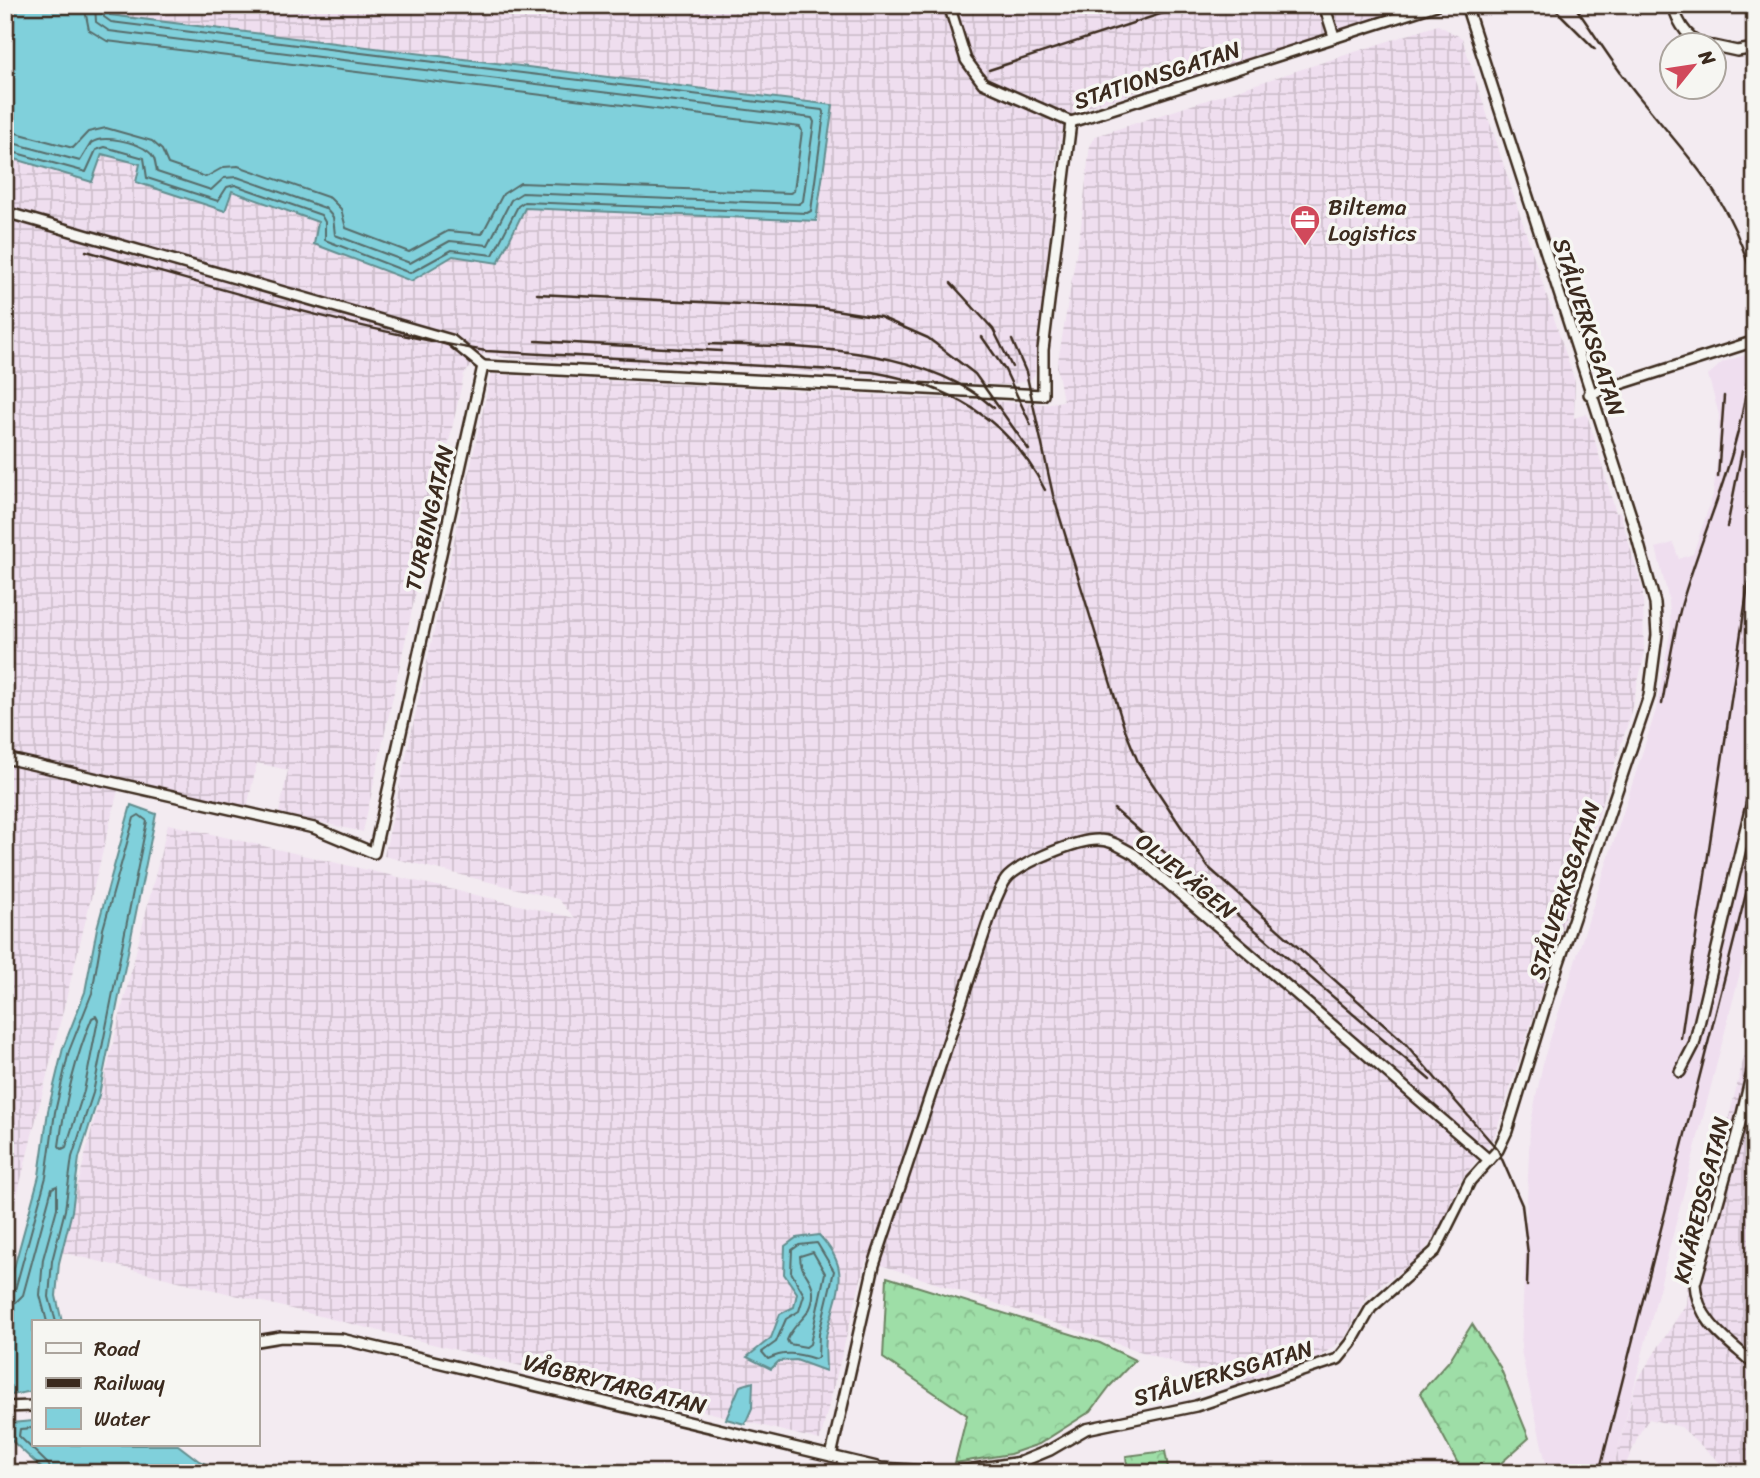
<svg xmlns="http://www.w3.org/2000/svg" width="1760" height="1478" font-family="Sriracha,sans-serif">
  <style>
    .built { fill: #efdeef }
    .industrial { fill: url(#industrial-grid) }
    .forest { fill: url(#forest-crowns); stroke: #6c8462; stroke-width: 2 }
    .water { fill: #80d0db; stroke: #648e8f; stroke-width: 2 }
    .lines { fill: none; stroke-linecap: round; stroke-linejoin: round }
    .shore { stroke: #576c6a; stroke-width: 2 }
    .minor-casing { stroke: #3b2a1e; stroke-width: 14 }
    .minor { stroke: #f6f6f2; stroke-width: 9 }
    .rail { stroke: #3b2a1e; stroke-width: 2.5 }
    .labels { text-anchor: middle; stroke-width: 7; stroke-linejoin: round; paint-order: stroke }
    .street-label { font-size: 23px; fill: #3b2a1e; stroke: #f6f6f2 }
    .poi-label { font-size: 23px; fill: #3b2a1e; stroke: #f6f6f2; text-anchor: start }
  </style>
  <defs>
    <pattern id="industrial-grid" width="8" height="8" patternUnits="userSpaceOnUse" patternTransform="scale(1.75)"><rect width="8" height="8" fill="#efdeef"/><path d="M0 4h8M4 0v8" fill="none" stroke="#cebfcc"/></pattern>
    <pattern id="forest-crowns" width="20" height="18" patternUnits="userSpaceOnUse" patternTransform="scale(1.75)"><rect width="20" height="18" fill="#9edea7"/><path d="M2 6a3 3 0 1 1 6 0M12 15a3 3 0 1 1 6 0" fill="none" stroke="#89bf8f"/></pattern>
  </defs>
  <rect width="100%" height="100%" fill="#f3ebf1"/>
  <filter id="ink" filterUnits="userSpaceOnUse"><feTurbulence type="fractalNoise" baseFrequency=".0143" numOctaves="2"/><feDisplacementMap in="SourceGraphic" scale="14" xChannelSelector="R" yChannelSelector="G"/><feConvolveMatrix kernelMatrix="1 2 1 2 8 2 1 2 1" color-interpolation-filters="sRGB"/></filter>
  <g filter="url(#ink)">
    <!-- built -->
    <polygon class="built" points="1755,352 1755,914 1612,1473 1548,1473 1521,1351 1530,1127 1544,1058 1656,710 1671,628 1669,601 1656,548 1673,543 1679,559 1693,554 1713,495 1717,463 1719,415 1708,375 1723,362"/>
    <!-- industrial -->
    <g class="industrial">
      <polygon points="110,5 1423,5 1074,111 1063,129 1058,150 1035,374 1030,380 1008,385 928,381 761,368 506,358 484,353 464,374 363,832 279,813 288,770 257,763 247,807 121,778 5,1244 5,156 92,181 102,153 141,164 136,181 225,211 231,191 319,222 432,270 453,256 498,263 525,208 816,221 833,105 110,15"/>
      <polygon points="1438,25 1462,38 1575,382 1574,418 1587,414 1616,513 1620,512 1643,591 1644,657 1628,723 1495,1135 1460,1182 1440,1228 1421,1256 1369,1294 1344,1339 1319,1357 1238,1384 866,1260 820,1440 61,1252 168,824 575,918 558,899 384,856 491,374 1044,404 1063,401 1057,367 1081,226 1090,144 1096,136"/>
      <polygon points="1755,1013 1755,1473 1731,1473 1681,1427 1649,1419 1640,1432 1622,1473 1612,1473 1636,1382 1686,1304 1688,1281"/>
    </g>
    <!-- forest -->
    <g class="forest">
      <polygon points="887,1277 1100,1343 1135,1360 1110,1386 1091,1411 1039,1444 1010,1454 955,1463 967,1415 883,1358"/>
      <polygon points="1472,1324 1500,1367 1529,1438 1490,1473 1463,1473 1420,1393 1449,1361"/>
      <polygon points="1165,1451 1169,1473 1128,1473 1126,1456"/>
    </g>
    <!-- water -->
    <g class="water">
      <polygon points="5,5 110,5 110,15 833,105 816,221 525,208 498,263 453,256 411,281 314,244 318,222 232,191 225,211 136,182 140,164 102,154 92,182 5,156"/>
      <polygon points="131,805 156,814 99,1095 79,1158 72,1211 59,1263 56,1296 62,1322 33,1322 33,1391 6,1396 5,1301 39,1176 48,1111 63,1048 85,992 97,928"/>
      <path d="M819 1235C853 1271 837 1291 827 1332 824 1344 826 1359 826 1371L796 1360 779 1361 771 1369 747 1357 771 1338 780 1314 794 1307 797 1293 784 1274 785 1246 796 1238Z"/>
      <polygon points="753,1382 752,1408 745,1424 726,1419 740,1386"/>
      <polygon points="33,1421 33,1445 178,1445 199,1461 225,1473 47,1473 11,1440 11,1423"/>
    </g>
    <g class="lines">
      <!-- shore -->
      <g class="shore">
        <polyline points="5,130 73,148 88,132 106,128 152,141 162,150 168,164 206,177 224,167 238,166 330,198 341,209 346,228 409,252 448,231 482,234 503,194 520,183 790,193 794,191 802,131 800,127 107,41 89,30 84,5"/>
        <path d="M5 141 80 161 91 143C103 134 137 142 149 152 156 157 155 165 157 172L211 190 224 178 237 177 325 208 333 217 335 235 410 263 450 241 488 245 511 200 522 193 799 204 803 201 814 122 812 118 109 31 96 22 95 5"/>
        <polyline points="5,150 86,172 96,150 105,147 144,158 147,178 218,201 227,187 235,185 321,215 325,222 325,240 410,273 452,250 493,255 518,206 524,202 807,213 811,211 824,114 822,110 111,22 104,17 103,5"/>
        <path d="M96 1016 98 1020 84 1091 66 1147 62 1149 59 1146C65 1101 75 1059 92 1018Z"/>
        <path d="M817 1243 834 1271 819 1334 818 1357 815 1359C797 1353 784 1351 768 1359L762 1352 776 1342 786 1319 799 1311 804 1295 791 1272 792 1250 799 1245Z"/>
        <path d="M813 1252 825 1273 810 1344 806 1347 789 1344 787 1340C795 1319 814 1317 813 1292 813 1278 800 1273 800 1256Z"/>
        <polyline points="5,1296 15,1290 46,1177 55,1112 69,1051 92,993 103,929 134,818 139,815 147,821 93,1093 72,1157 65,1210 52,1261 49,1297 56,1322"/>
        <polyline points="5,1305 16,1302 23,1295 52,1188 57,1186 57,1208 43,1259 40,1295 47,1322"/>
        <polyline points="33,1428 20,1429 19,1436 49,1465 51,1473"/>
      </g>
      <!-- minor casing -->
      <g class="minor-casing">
        <g id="minor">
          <polyline points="949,5 966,60 983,83 1071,122"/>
          <polyline points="1324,5 1334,36"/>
          <path d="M1673 5C1678 24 1689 42 1710 46"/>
          <polyline points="1714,46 1737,51 1755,48"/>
          <polyline points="1071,122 1436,5"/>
          <polyline points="5,212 451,340 483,366"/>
          <polyline points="1589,394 1755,341"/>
          <polyline points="5,758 314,828 374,853 483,366 1043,395 1043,350 1071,122"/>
          <path d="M1755 1060 1738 1131 1695 1284C1697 1322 1729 1341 1755 1365"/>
          <polyline points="1680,1072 1694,1045 1755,789"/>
          <polyline points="257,1341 281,1337 341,1339 881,1468 961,1473"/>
          <polyline points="5,1407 33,1406"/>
          <path d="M831 1456 874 1265 995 901C999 893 1002 883 1008 877 1023 862 1078 839 1099 840 1112 840 1122 848 1134 854L1489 1160"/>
          <polyline points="961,1471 1021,1462 1050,1450 1086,1429 1196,1406 1338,1359 1351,1343 1371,1308 1435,1251 1470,1181 1498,1150 1507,1131 1556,971 1649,696 1657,635 1655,603 1632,519 1466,5"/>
        </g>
      </g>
      <!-- minor -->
      <use href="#minor" class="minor"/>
      <!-- rail -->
      <g class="rail">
        <polyline points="1551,5 1595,49"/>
        <path d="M1574 5C1596 36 1616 69 1640 98 1693 163 1736 204 1755 290"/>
        <polyline points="989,70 1188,5"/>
        <path d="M86 251C218 288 351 329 486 351L872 372C948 385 1009 418 1045 490"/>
        <polyline points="951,283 993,329 1012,367"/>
        <polyline points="537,294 822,308 880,317 928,338 975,374 1029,450"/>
        <polyline points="982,337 1005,370 1031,425"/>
        <polyline points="1012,340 1026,372 1053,495 1124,727 1138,762 1208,867 1403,1041 1498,1150 1522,1205 1528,1254 1527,1286"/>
        <polyline points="536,341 721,351"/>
        <path d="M710 344C801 347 922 345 994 408"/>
        <polyline points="1718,477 1724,396"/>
        <polyline points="1727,527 1742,451"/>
        <path d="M1662 704C1668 671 1673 636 1682 603 1704 527 1740 455 1748 375"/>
        <polyline points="1114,809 1430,1080"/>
        <polyline points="1681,1038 1755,538"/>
        <polyline points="1599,1473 1755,858"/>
      </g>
    </g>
  </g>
  <!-- icons -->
  <defs>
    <g id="office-pin" transform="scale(1.575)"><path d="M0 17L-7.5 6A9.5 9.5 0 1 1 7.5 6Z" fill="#d1495b" stroke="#f6f6f2"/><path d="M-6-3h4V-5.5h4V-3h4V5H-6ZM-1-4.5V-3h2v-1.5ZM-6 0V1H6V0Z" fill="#fff"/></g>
  </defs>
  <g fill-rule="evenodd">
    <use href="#office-pin" x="1305" y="220"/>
  </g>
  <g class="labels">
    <!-- street labels -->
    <g class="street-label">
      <text transform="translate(1157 75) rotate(-18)" y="8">STATIONSGATAN</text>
      <text transform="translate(1589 327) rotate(72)" y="8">STÅLVERKSGATAN</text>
      <text transform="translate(429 518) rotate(-77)" y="8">TURBINGATAN</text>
      <text transform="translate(1186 876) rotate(39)" y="8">OLJEVÄGEN</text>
      <text transform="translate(1564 890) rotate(-72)" y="8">STÅLVERKSGATAN</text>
      <text transform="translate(1701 1200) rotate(-76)" y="8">KNÄREDSGATAN</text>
      <text transform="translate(1223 1373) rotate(-16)" y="8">STÅLVERKSGATAN</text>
      <text transform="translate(615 1384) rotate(14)" y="8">VÅGBRYTARGATAN</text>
    </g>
    <!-- poi labels -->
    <g class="poi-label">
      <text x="1328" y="215">Biltema<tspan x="1328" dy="26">Logistics</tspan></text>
    </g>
  </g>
  <!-- margin -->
  <rect width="1760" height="1478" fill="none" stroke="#f6f6f2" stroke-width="28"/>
  <rect x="14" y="14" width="1732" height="1450" fill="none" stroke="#3b2a1e" stroke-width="2.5" filter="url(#ink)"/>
  <!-- legend -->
  <rect x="32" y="1320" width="228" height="126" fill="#f6f6f2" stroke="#aba49d" stroke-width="2"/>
  <rect x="46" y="1343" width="35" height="10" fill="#f6f6f2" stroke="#aba49d" stroke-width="2"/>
  <text x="94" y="1356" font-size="21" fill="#3b2a1e">Road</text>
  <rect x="46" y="1378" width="35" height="10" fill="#3b2a1e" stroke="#aba49d" stroke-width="2"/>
  <text x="94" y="1390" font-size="21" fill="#3b2a1e">Railway</text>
  <rect x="46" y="1408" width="35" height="21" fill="#80d0db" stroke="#aba49d" stroke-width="2"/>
  <text x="94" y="1426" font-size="21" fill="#3b2a1e">Water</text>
  <!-- north arrow -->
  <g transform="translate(1693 66) rotate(60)"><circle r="33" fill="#f6f6f2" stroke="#aba49d" stroke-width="2"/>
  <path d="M0-5L12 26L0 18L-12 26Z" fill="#d1495b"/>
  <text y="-10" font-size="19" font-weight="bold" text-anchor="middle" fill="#3b2a1e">N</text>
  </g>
</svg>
